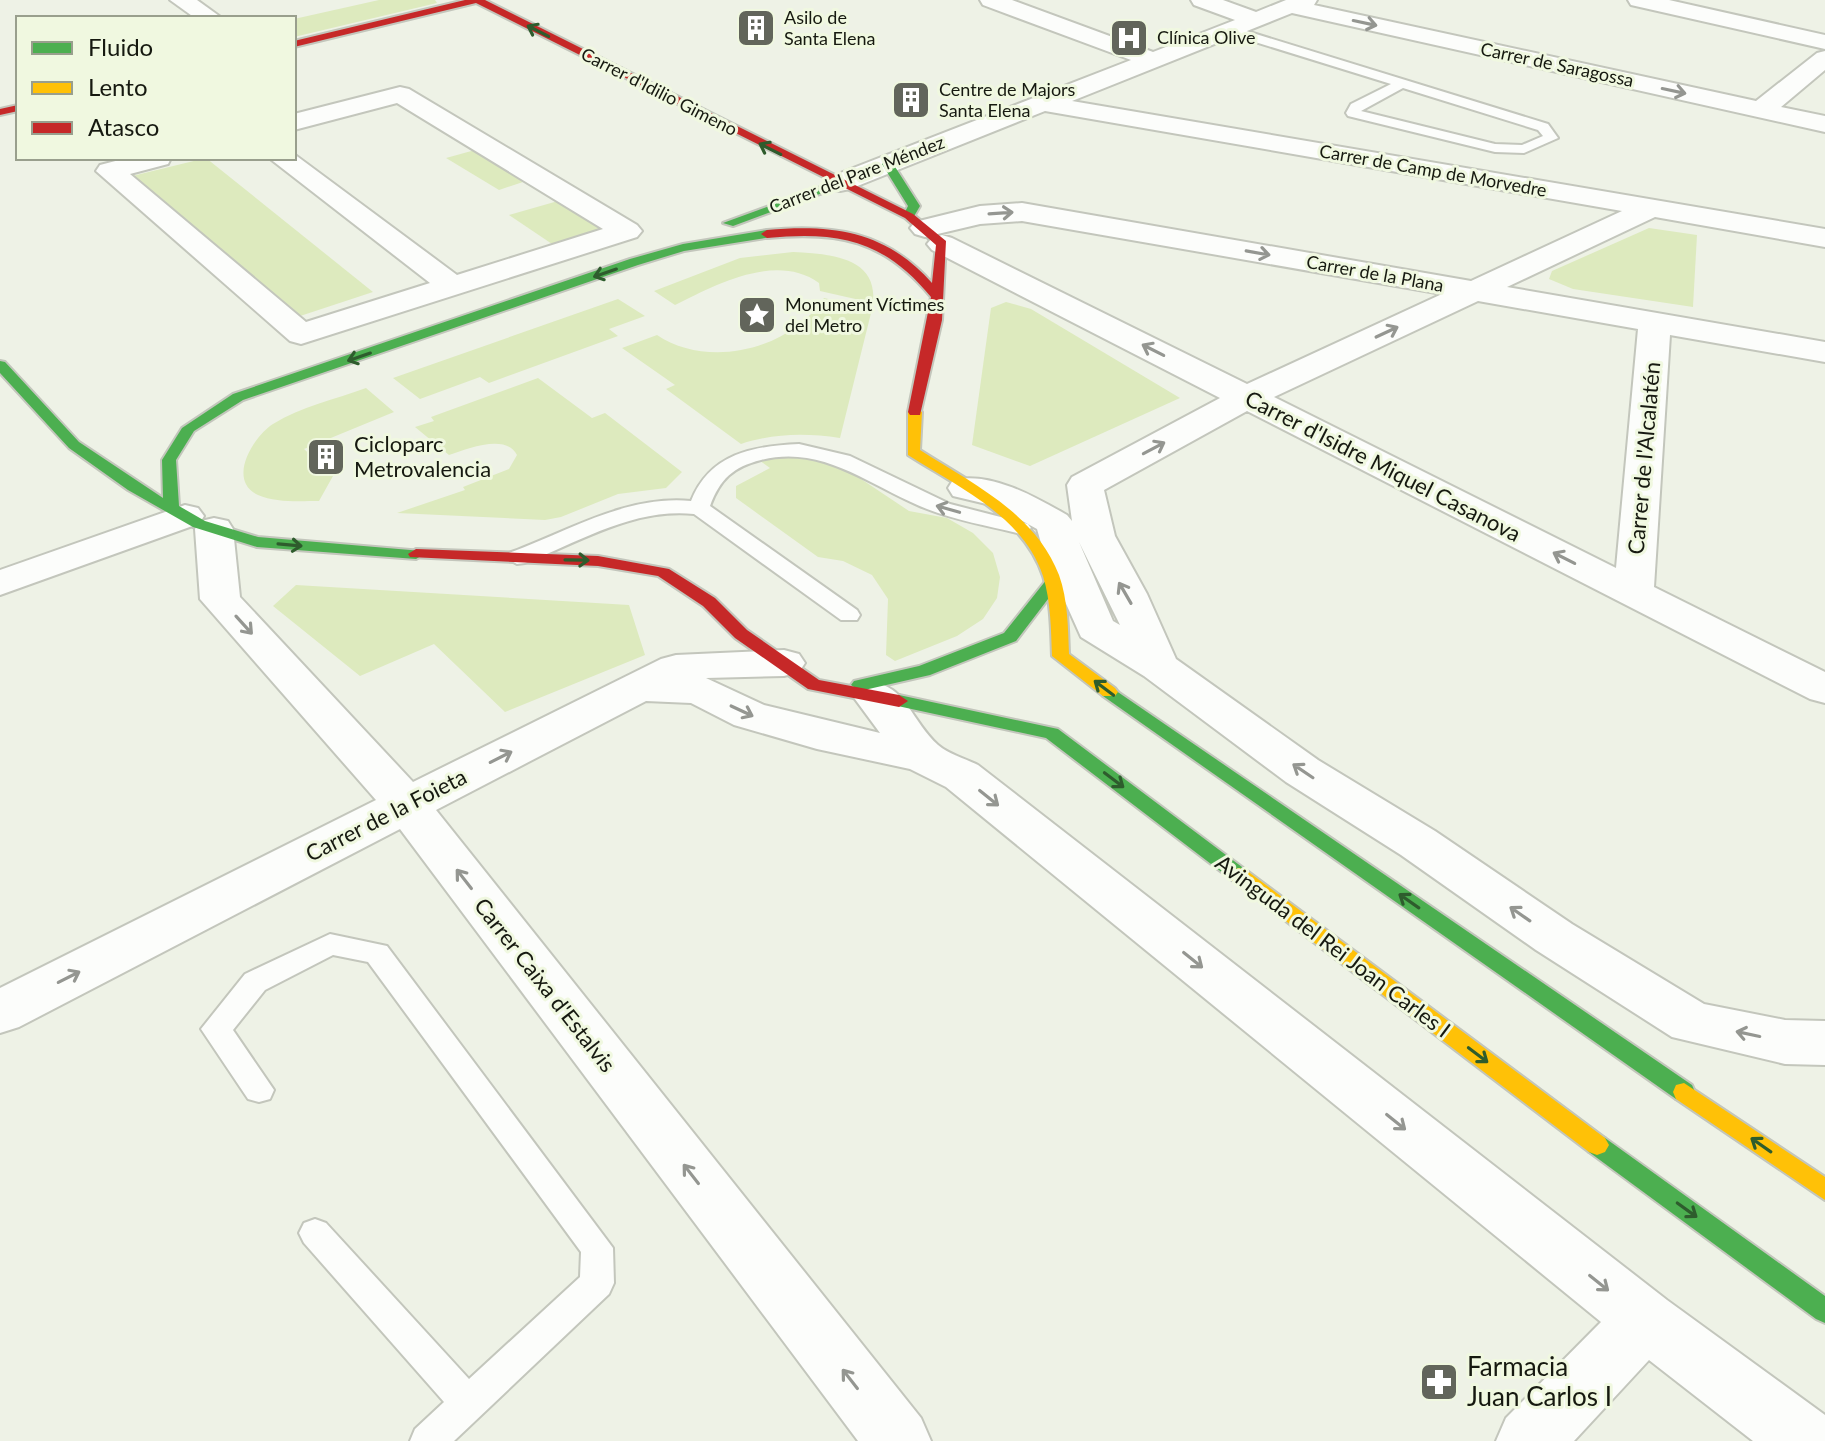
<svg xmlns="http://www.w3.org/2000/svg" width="1825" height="1441" font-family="Lato,sans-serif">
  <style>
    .green { fill: #ddeabe }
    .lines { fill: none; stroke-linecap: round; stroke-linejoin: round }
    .lane-casing { stroke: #c3c6bc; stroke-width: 4 }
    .street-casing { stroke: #c3c6bc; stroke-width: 4 }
    .fast-casing { stroke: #c3c6bc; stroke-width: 4 }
    .slow-casing { stroke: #c3c6bc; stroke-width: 4 }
    .jam-casing { stroke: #c3c6bc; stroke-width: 4 }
    .lane { fill: #fcfdfb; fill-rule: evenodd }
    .street { fill: #fcfdfb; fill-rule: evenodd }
    .fast { fill: #4caf50; fill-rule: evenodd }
    .slow { fill: #ffc107; fill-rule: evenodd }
    .jam { fill: #c62828; fill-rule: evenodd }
    .oneway { stroke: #949691 }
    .oneway2 { stroke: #2e5c2d }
    .labels { text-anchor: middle; stroke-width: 6; stroke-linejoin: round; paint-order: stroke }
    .far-poi-label { font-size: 18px; fill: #161910; stroke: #f0f8e0; text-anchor: start }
    .far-street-label { font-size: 18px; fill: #161910; stroke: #f0f8e0 }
    .poi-label { font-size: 22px; fill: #161910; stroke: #f0f8e0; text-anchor: start }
    .street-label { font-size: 22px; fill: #161910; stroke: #f0f8e0 }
    .near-poi-label { font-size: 26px; fill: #161910; stroke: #f0f8e0; text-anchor: start }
  </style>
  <rect width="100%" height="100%" fill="#eef2e6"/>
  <!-- green -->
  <g class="green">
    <polygon points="379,0 435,0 437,3 294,37 294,19"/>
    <polygon points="475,150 526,181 499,190 446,158"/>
    <polygon points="206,158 373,292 285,321 120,179"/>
    <polygon points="558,201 604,230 555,246 509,215"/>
    <polygon points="1649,228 1697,235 1693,307 1573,289 1549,279 1552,271"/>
    <path d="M793 252C828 254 878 256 873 303L820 291 819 283C776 252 715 285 675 305L654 291 740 258Z"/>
    <path d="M824 298 872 309 840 438C806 433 775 433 741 444L666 389 675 385 622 348 657 335C709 370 791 349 824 298Z"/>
    <polygon points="618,299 645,316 609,329 618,336 489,383 480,377 420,399 393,378"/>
    <polygon points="1006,302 1031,309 1180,398 1030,466 972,445 991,308"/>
    <path d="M538 378 592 418 605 413 682 472 666 488 618 494 561 517 545 520 397 513 465 490 463 487 509 469 517 455C506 433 467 449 449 455L415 427 434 421 431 417Z"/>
    <path d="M366 388 394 412 304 449 333 476 319 501C300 501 276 503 258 495 226 480 254 436 273 424 300 407 336 399 366 388Z"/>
    <polygon points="776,455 815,457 846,469 909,511 947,518 973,533 993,553 1000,577 997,598 983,619 957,636 895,661 886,655 888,599 872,575 843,561 818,557 736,498 736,486 770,468 759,460"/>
    <polygon points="296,585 629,605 645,655 505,712 434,644 360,676 273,606"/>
  </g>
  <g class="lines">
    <!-- lane casing -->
    <g class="lane-casing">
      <g id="lane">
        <path d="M1227 25 1548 124 1558 138 1524 153 1495 152 1348 116 1346 113 1351 104 1391 84 1223 32 1221 29ZM1403 88 1538 130 1543 136 1522 145 1495 144 1361 111Z"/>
        <path d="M799 444 850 456 950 504 1028 524 1031 528 1021 534C990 526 957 521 927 509 871 487 824 444 761 460 733 467 720 479 710 506L857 610 860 615 857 620H841L694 514C632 508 580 542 525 563L517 564 506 558 509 553C569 531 626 495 691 501 710 454 752 446 799 444Z"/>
        <polygon points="330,934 387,946 613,1248 614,1283 609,1294 454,1441 410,1441 415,1429 444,1402 304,1243 299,1233 304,1223 315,1219 326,1223 469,1379 580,1277 581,1252 368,962 333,955 265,990 233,1030 274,1090 270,1099 259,1102 248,1099 201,1029 245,974"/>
      </g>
    </g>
    <!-- street casing -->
    <g class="street-casing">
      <g id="street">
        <polygon points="170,0 197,0 222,18 195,18"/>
        <path d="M980 0H1012L1153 52 1235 20 1194 5 1191 0H1223L1256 12 1286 0H1317L1314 5 1756 101 1817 53 1825 51V70L1781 107 1825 116V132L1292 13 1072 101 1825 229V247L1655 217 1507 287 1825 342V362L1670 335 1654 587 1825 672V703L1810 699 1247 411 1104 490 1115 536 1147 594 1176 659 1318 760 1435 831 1572 924 1704 1004 1785 1020 1825 1021V1065L1785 1064 1672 1037 1536 950 1401 855 1286 782 1144 676 1081 637 1045 557 1037 529 995 506 953 496 948 488 953 480C991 471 1035 497 1067 515L1072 521 1067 485 1072 477 1220 398 932 250 927 244 932 238 942 235 952 238 1247 384 1442 294 1022 221 980 224 925 237 915 234 910 228 915 222 980 206 1022 203 1471 281 1622 211 1045 111 850 189 840 191 830 189 826 183 830 177 1131 60 983 5ZM1478 301 1638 329 1616 568 1274 397ZM1079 542 1120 625 1113 621Z"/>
        <polygon points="1628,0 1669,0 1825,35 1825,49 1631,5"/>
        <polygon points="400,87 409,89 637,225 642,231 637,237 301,344 290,341 96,171 100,165 127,158 171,158 168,164 130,174 306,322 430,283 269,158 294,158 294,154 457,275 603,229 397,103 294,130 294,114"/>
        <path d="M185 505 198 508 204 516 201 521 214 518 228 521 233 529 240 597 413 782 661 659 676 655 784 650 799 654 805 663 799 672 784 676 706 678 764 705 880 733 852 695 859 685C902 673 910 721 938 745 948 754 966 759 978 765L1667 1300 1825 1415V1441H1753L1649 1360 1574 1441H1496L1506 1418 1601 1322 946 787 910 769 817 749 734 725 691 703 646 701 436 810 921 1418 931 1441H858L400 829 19 1027 0 1033V988L376 800 200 599 195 529 198 524 0 595V570Z"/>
      </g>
    </g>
    <!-- fast casing -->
    <g class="fast-casing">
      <g id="fast">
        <polygon points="884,162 892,162 920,206 913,218 903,216 908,206 882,164"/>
        <polygon points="840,180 846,183 844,185 733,226 723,223"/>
        <polygon points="767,230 773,234 771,237 684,251 638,265 243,400 194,431 176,460 179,506 205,521 258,537 422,551 424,554 416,559 257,547 193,527 128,490 69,448 0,373 0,361 5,362 79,442 163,498 162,460 182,428 233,394 630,259 683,244"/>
        <polygon points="1053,577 1061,582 1016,641 930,675 860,691 851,685 854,681 919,666 1004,633 1047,579"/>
        <polygon points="1109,686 1692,1085 1695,1092 1692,1099 1684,1101 1676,1099 1103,696 1100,692 1103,688"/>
        <polygon points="899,695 1058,729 1246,870 1249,875 1246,880 1232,880 1046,738 893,705 890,701 893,697"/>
        <polygon points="1597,1135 1605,1138 1825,1296 1825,1323 1816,1319 1589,1152 1585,1145 1589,1138"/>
      </g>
    </g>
    <!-- slow casing -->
    <g class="slow-casing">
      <g id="slow">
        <path d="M915 408 922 412 920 450C973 484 1035 513 1059 575 1068 600 1068 628 1069 654L1115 688 1118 692 1115 696H1103L1052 656C1051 630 1051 602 1043 576 1023 516 958 487 908 455V412Z"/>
        <polygon points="1239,868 1246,870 1605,1138 1609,1145 1605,1152 1597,1155 1589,1152 1232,880 1229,875 1232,870"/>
        <polygon points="1684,1083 1825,1177 1825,1200 1676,1099 1673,1092 1676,1085"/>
      </g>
    </g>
    <!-- jam casing -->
    <g class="jam-casing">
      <g id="jam">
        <path d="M465 0H485L913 214 946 241 942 320 920 415H910L908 412 931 297C884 240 839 231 767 238L761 234 767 230C833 224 886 231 932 283L936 245 905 218 476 3 294 47V41Z"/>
        <polygon points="18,105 18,111 0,115 0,109"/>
        <polygon points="416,549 598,556 669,569 715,598 747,630 819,680 899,695 908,701 899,707 808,689 735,638 703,606 658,576 598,566 410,557 408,554"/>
      </g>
    </g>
    <!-- lane -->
    <use href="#lane" class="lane"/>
    <!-- street -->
    <use href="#street" class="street"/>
    <!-- fast -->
    <use href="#fast" class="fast"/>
    <!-- slow -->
    <use href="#slow" class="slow"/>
    <!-- jam -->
    <use href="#jam" class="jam"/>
  </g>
  <!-- one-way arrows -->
  <defs><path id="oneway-shaft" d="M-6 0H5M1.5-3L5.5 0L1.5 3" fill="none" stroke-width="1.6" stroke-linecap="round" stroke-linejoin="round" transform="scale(2)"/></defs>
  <g class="oneway">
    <use href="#oneway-shaft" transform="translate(1365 23) rotate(12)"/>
    <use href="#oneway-shaft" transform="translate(1674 91) rotate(12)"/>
    <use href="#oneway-shaft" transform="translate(1001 213) rotate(-4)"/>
    <use href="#oneway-shaft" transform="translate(1258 253) rotate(10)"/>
    <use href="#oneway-shaft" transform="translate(1387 332) rotate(-25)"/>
    <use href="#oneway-shaft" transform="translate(1153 350) rotate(-153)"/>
    <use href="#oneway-shaft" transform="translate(1154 448) rotate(-28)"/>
    <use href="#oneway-shaft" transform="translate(948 509) rotate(-164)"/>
    <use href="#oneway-shaft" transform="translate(1564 558) rotate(-153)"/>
    <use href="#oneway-shaft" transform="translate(1125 593) rotate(-120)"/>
    <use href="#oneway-shaft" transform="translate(244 625) rotate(48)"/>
    <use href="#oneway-shaft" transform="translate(742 711) rotate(25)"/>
    <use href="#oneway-shaft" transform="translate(501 757) rotate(-27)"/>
    <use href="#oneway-shaft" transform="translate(1303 771) rotate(-146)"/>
    <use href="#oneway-shaft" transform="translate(989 798) rotate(39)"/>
    <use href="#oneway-shaft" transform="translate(464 879) rotate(-128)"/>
    <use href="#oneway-shaft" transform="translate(1520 914) rotate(-145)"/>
    <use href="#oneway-shaft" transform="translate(1193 960) rotate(39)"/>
    <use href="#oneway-shaft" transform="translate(69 977) rotate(-27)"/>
    <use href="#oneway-shaft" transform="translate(1748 1034) rotate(-168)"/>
    <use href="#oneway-shaft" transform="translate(1396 1122) rotate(39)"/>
    <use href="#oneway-shaft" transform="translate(691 1174) rotate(-128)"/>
    <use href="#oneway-shaft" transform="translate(1599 1283) rotate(39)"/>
    <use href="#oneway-shaft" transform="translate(850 1379) rotate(-128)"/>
  </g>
  <g class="oneway2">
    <use href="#oneway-shaft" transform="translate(538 31) rotate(-153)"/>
    <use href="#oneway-shaft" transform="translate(770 149) rotate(-153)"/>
    <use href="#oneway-shaft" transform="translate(605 273) rotate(161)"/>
    <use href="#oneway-shaft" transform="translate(359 357) rotate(161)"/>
    <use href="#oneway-shaft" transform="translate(290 545) rotate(5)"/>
    <use href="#oneway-shaft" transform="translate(577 560) rotate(1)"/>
    <use href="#oneway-shaft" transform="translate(1104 688) rotate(-143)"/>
    <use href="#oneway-shaft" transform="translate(1114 780) rotate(37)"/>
    <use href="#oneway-shaft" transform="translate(1409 901) rotate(-145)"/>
    <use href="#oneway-shaft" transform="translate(1478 1055) rotate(37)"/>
    <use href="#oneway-shaft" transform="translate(1761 1145) rotate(-145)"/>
    <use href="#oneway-shaft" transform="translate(1687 1210) rotate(36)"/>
  </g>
  <!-- icons -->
  <defs>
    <g id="building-square" transform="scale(2)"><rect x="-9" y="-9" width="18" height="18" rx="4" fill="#62655b" stroke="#f0f8e0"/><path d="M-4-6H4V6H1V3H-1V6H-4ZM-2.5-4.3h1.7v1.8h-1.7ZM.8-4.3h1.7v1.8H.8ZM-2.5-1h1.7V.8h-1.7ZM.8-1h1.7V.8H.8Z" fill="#fff"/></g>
    <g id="hospital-square" transform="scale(2)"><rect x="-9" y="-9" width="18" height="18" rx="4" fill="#62655b" stroke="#f0f8e0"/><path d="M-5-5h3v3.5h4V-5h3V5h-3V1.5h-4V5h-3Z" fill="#fff"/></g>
    <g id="sight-square" transform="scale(2)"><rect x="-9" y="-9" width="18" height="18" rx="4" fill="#62655b" stroke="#f0f8e0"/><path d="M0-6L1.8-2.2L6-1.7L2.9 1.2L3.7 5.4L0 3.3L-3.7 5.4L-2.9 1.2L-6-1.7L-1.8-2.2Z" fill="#fff"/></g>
    <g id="pharmacy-square" transform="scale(2)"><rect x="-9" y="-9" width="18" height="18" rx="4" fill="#62655b" stroke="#f0f8e0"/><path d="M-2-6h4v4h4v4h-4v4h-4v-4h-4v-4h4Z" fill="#fff"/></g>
  </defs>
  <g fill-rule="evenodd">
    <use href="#building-square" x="756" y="28"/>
    <use href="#hospital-square" x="1129" y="38"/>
    <use href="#building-square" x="911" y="100"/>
    <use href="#sight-square" x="757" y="315"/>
    <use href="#building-square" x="326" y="457"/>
    <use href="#pharmacy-square" x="1439" y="1382"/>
  </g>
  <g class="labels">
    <!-- far-poi labels -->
    <g class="far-poi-label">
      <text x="784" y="24">Asilo de<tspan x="784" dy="21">Santa Elena</tspan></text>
      <text x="1157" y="44">Clínica Olive</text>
      <text x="939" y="96">Centre de Majors<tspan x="939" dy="21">Santa Elena</tspan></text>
      <text x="785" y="311">Monument Víctimes<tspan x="785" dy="21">del Metro</tspan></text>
    </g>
    <!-- far-street labels -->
    <g class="far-street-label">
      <text transform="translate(1557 65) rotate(12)" y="6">Carrer de Saragossa</text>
      <text transform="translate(659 92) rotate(27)" y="6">Carrer d'Idilio Gimeno</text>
      <text transform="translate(1433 171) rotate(10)" y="6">Carrer de Camp de Morvedre</text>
      <text transform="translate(857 175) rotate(-21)" y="6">Carrer del Pare Méndez</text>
      <text transform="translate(1375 274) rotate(10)" y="6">Carrer de la Plana</text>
    </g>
    <!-- poi labels -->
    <g class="poi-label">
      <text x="354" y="452">Cicloparc<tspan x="354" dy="25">Metrovalencia</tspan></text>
    </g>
    <!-- street labels -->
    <g class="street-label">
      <text transform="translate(1644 458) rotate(-85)" y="8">Carrer de l'Alcalatén</text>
      <text transform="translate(1383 466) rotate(27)" y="8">Carrer d'Isidre Miquel Casanova</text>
      <text transform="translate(386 815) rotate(-27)" y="8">Carrer de la Foieta</text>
      <text transform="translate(1333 946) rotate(37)" y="8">Avinguda del Rei Joan Carles I</text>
      <text transform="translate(545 985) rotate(52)" y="8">Carrer Caixa d'Estalvis</text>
    </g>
    <!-- near-poi labels -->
    <g class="near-poi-label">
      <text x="1467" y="1376">Farmacia<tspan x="1467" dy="30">Juan Carlos I</tspan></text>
    </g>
  </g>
  <!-- legend -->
  <rect x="16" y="16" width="280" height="144" fill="#f0f8e0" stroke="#999f8d" stroke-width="2"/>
  <rect x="32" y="42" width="40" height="12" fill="#4caf50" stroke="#999f8d" stroke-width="2"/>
  <text x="88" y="56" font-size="24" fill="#161910">Fluido</text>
  <rect x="32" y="82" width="40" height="12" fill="#ffc107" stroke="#999f8d" stroke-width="2"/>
  <text x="88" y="96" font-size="24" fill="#161910">Lento</text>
  <rect x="32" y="122" width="40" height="12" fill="#c62828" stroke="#999f8d" stroke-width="2"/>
  <text x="88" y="136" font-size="24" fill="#161910">Atasco</text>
</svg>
